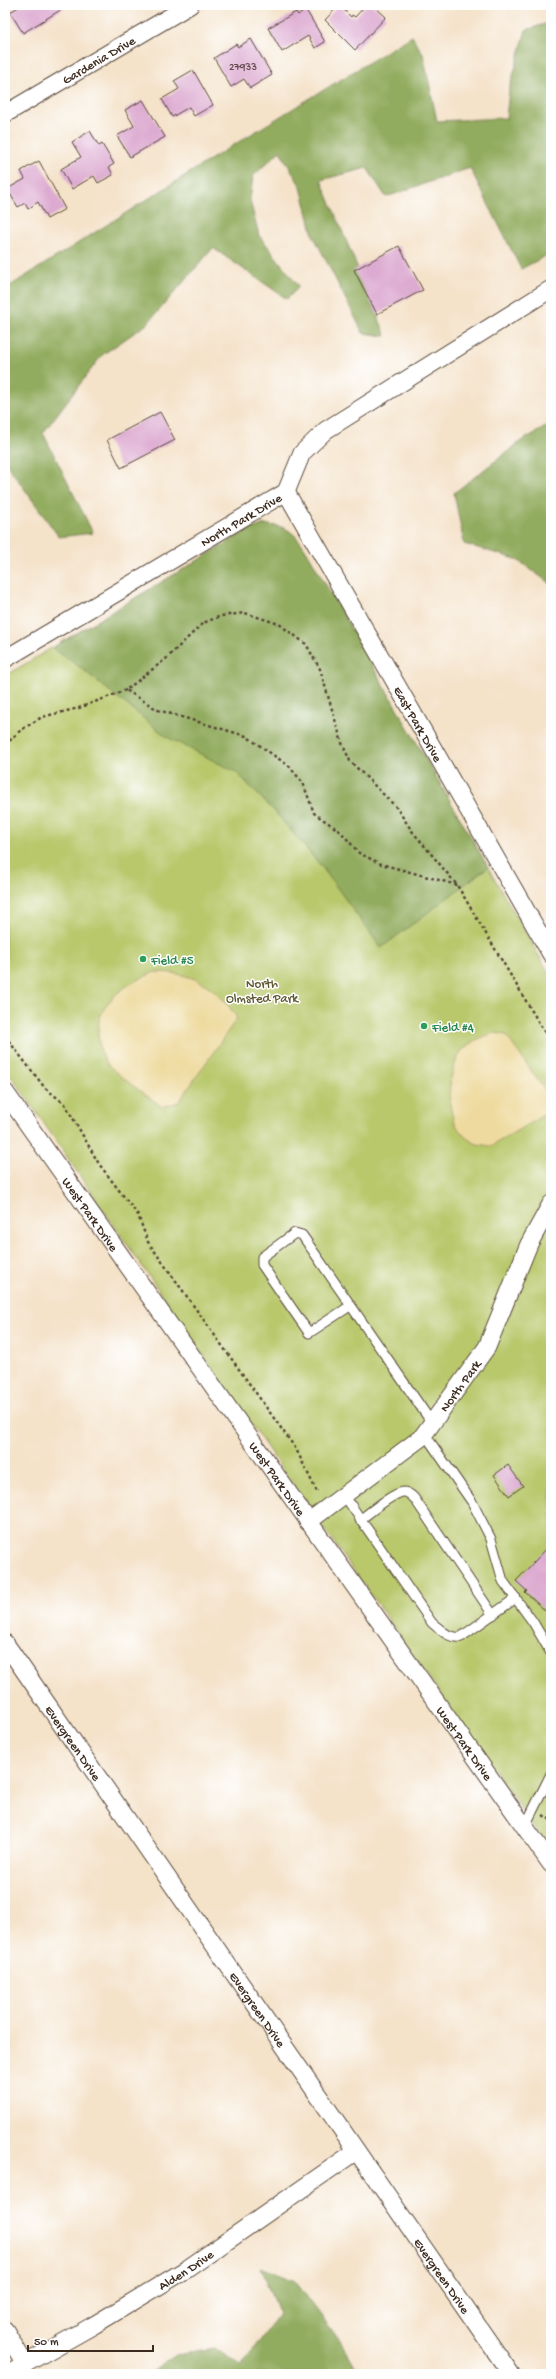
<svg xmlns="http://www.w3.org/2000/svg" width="556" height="2379" font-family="'Gochi Hand',sans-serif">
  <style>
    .green { fill: #b8c86b; stroke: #7a7944 }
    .forest { fill: #92ac5f; stroke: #666b3e }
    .sand { fill: #eeda9e; stroke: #94825e }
    .building { fill: #ddabd1 }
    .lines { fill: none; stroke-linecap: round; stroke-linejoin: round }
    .lane-casing { stroke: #574638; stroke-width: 11 }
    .street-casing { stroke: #574638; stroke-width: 19 }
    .path { stroke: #574638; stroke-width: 2.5; stroke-dasharray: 3 3; stroke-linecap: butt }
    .lane { stroke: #fff; stroke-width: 9 }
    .street { stroke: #fff; stroke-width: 17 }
    .leisure-dot { fill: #2e9e5b; stroke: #fff; stroke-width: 1.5 }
    .labels { text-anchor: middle; stroke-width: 3; stroke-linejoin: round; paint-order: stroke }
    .number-label { font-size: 11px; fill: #644a4b }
    .street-label { font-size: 13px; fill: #3b2a1e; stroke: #fff }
    .leisure-label { font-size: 13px; fill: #27864d; stroke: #fff; text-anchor: start }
    .park-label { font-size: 13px; fill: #605935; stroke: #fff }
  </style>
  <rect width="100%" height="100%" fill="#fff"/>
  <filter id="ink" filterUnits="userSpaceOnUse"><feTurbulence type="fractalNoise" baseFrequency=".025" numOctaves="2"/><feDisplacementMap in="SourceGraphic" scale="8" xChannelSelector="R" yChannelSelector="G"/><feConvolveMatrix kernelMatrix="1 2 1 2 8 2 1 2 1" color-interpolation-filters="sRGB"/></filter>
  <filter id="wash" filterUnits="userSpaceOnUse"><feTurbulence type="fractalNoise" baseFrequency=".012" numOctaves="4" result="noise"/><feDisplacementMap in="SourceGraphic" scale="16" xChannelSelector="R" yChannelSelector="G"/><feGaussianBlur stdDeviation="0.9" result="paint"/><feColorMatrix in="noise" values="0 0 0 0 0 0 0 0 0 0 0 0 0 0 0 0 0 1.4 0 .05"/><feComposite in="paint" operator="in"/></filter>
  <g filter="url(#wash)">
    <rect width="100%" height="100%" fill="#f4e2c9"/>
    <!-- green -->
    <path class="green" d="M262 525C286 525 294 531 307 552L551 977V1851L273 1456 5 1067V676L245 532Z"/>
    <!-- forest -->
    <g class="forest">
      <polygon points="551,22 551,131 548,133 551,144 551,253 521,269 470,168 386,197 367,168 321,180 386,336 363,333 313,235 301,187 280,151 253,176 250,201 259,235 299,287 287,299 213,248 147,324 102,355 43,433 93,533 59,537 5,462 5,289 240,141 412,36 423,54 437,121 506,118 509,90 526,30"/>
      <polygon points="551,424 551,584 516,559 464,544 454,493 521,441"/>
      <path d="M262 525C286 525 294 531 307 552L488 867 381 948 322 867 275 812 236 772 167 737 81 668 52 648 245 532Z"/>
      <polygon points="260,2267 295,2281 343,2345 360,2374 148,2374 176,2355 215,2349 242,2366 279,2314"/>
    </g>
    <!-- sand -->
    <g class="sand">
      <path d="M155 972C194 973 215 984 237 1018L179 1102 162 1107C145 1094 125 1081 109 1066 103 1059 100 1050 99 1041 92 1004 125 984 155 972Z"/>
      <path d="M495 1033 506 1035 551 1099 549 1112 491 1146C485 1145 477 1145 473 1142 443 1127 445 1077 461 1052 469 1041 483 1037 495 1033Z"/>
    </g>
    <g id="blocks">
      <!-- building -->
      <g class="building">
        <polygon points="22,5 66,5 67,6 23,33 10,12"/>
        <polygon points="339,5 351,17 352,15 355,17 366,5 373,5 386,17 355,50 325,20"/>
        <polygon points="306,10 325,42 315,48 308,36 282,52 268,28 296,12 298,15"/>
        <polygon points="251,39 272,75 250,88 244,79 231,87 214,58 236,44 238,47"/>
        <polygon points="193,70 213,105 194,116 189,107 172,117 162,99 179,89 174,81"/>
        <polygon points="143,100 165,137 130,157 117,136 134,126 125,110"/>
        <polygon points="90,131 99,146 102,144 114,164 109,167 113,175 98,183 94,176 72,189 61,169 81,157 72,142"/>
        <polygon points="39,161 65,209 47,219 38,202 28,209 25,203 18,207 7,189 25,179 21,171"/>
        <polygon points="399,246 423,290 377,314 354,270"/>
        <polygon points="160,412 175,440 121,468 107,440"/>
        <polygon points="508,1465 523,1486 509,1496 494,1475"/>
        <polygon points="551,1544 551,1616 525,1592 527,1591 516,1581"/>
      </g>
    </g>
  </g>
  <g filter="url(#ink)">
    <use href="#blocks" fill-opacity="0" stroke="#574638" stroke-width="1"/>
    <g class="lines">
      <!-- lane casing -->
      <g class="lane-casing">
        <g id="lane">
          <polyline points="350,1306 309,1333 262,1265 262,1257 295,1233 302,1235 432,1423"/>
          <polyline points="424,1433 472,1502 491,1539 503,1581 533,1622 551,1653"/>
          <path d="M344 1495 432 1623C441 1630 449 1639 461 1637L516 1598"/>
          <path d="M360 1520C369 1513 394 1492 404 1492 408 1492 411 1495 414 1498L493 1615"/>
          <polyline points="525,1826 551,1774"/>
        </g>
      </g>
      <!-- street casing -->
      <g class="street-casing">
        <g id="street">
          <path id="s1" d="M5 114 190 5"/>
          <path id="s2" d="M286 492 551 954"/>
          <path id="s3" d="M5 659 286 492 302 453 326 430 551 289"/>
          <path id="s4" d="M5 1092 551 1864"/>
          <path id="s5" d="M308 1522 422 1437 487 1347 529 1244 551 1204"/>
          <path id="s6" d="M5 1643 511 2374"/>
          <polyline points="5,2330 25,2364"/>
          <path id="s7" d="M7 2374 94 2325 187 2269 356 2151"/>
        </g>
      </g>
      <!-- path -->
      <g class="path">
        <polyline points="5,745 21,730 42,717 79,708 126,690"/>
        <polyline points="457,885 381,864 359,853 341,832 314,813 303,783 289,766 246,736 158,710 126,690 167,658 203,623 221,616 245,613 279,624 306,644 320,669 342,743 350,761 396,807 412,831 457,885 551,1043"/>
        <polyline points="5,1036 45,1088 65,1104 99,1164 138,1215 148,1242 296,1449 318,1494"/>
        <polyline points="543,1815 551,1820"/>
      </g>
      <!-- lane -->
      <use href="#lane" class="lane"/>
      <!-- street -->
      <use href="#street" class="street"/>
    </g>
  </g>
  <!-- markers -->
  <g class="leisure-dot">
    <circle cx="143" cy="959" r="4"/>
    <circle cx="424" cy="1026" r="4"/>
  </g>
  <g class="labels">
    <!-- number labels -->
    <g class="number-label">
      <text x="243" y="70">27933</text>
    </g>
    <!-- street labels -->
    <g class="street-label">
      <text dy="5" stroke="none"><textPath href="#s1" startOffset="108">Gardenia Drive</textPath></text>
      <text dy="5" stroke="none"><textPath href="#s3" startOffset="274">North Park Drive</textPath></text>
      <text dy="5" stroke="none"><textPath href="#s2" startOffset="267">East Park Drive</textPath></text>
      <text dy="5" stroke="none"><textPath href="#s4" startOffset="149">West Park Drive</textPath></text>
      <text dy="5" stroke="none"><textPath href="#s5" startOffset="206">North Park</textPath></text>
      <text dy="5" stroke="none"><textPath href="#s4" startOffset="473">West Park Drive</textPath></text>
      <text dy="5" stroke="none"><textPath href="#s6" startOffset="121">Evergreen Drive</textPath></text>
      <text dy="5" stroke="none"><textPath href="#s4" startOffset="797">West Park Drive</textPath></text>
      <text dy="5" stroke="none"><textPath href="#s6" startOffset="445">Evergreen Drive</textPath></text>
      <text dy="5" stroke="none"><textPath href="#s7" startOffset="207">Alden Drive</textPath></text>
      <text dy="5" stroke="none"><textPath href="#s6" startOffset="769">Evergreen Drive</textPath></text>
    </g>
    <!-- leisure labels -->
    <g class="leisure-label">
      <text x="151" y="964">Field #5</text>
      <text x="432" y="1031">Field #4</text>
    </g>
    <!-- park labels -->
    <g class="park-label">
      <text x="262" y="987">North<tspan x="262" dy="15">Olmsted Park</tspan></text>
    </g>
  </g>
  <!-- margin -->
  <rect width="556" height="2379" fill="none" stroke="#fff" stroke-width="20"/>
  <!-- scale -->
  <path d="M28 2345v6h125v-6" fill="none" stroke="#3b2a1e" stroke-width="2"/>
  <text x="34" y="2345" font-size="12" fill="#3b2a1e" stroke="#ffffff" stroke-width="3" paint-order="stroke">50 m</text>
</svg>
